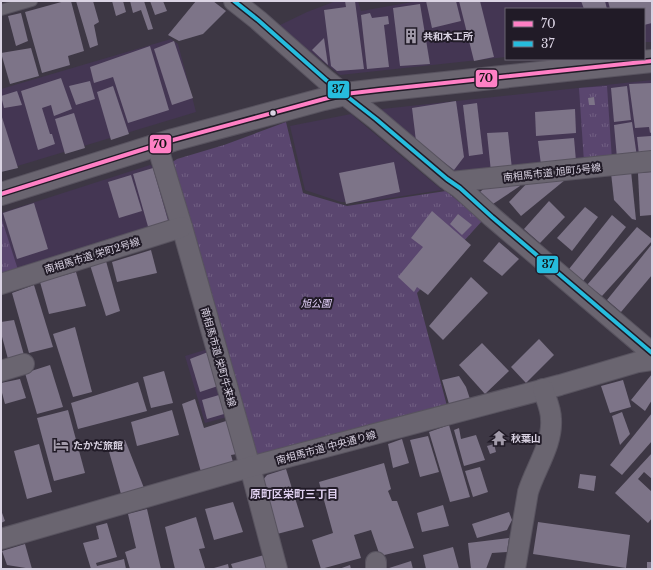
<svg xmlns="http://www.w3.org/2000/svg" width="653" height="570" font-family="'Libre Baskerville','Noto Sans JP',serif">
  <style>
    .built { fill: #443653 }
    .grass { fill: url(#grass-tufts) }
    .building { fill: #7d7488 }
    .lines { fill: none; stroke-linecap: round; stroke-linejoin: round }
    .lane-casing { stroke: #58535f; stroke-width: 12 }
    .street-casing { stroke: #58535f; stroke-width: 22 }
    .secondary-casing { stroke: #58535f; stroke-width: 24 }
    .lane { stroke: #6a6570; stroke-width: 10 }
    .street { stroke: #6a6570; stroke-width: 20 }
    .secondary { stroke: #6a6570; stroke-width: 22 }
    .bus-1-casing { stroke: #211b27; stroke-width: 7 }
    .bus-2-casing { stroke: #211b27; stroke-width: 7 }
    .bus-1 { stroke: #ff80c5; stroke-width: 4 }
    .bus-2 { stroke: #26bcdd; stroke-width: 4 }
    .bus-dot { fill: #dad3e3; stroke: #211b27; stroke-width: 1.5 }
    .labels { text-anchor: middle; stroke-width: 4; stroke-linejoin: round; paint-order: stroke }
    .poi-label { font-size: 10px; font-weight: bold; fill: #dad3e3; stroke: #211b27; text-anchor: start }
    .street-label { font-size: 10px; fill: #dad3e3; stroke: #211b27 }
    .park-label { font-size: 10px; font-style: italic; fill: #e6d3fd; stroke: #211b27 }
    .neighbourhood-label { font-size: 11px; font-weight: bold; fill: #dfd0f0; stroke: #211b27 }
    .line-badge { stroke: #211b27; stroke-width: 1.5 }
    .pale-badge-label { font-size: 11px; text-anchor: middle; font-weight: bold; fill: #111 }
  </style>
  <defs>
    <pattern id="grass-tufts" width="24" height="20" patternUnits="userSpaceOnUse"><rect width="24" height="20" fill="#5a466f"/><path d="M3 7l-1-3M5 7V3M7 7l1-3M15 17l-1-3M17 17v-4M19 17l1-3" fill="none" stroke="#716083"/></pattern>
  </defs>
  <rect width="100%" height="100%" fill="#3d3744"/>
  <!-- built -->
  <g class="built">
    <polygon points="336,1 358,1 361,11 418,1 652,1 652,42 644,42 644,9 506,9 506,57 340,75 278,26 307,12"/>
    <polygon points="171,39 178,44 196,112 1,171 1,89"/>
    <polygon points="652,80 652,157 457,176 383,116 382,109"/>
    <polygon points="351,114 442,190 364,202 341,202 305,190 290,126"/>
    <polygon points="150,165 157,169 174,227 1,279 1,213"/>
    <polygon points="208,349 227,417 205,423 185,356"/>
  </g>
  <!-- grass -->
  <g class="grass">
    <polygon points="607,86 612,160 584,162 579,88"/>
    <polygon points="286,122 303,193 347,206 446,191 482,221 417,293 447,406 258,457 255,455 171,163 177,159 224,145"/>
    <polygon points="1,217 19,273 1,279"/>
  </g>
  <!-- building -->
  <g class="building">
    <polygon points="65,1 71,1 84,51 68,56 70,65 42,73 25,12"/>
    <polygon points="76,1 93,1 99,22 94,25 98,45 90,48"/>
    <polygon points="112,1 123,1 126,12 116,16"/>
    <polygon points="130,1 144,1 153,29 148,30 141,10 133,13"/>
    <polygon points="150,1 163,1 167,11 155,15"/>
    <polygon points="196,1 213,1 226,11 203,34 179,41 168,35"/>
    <polygon points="345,1 355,1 364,69 337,71 331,66 324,10 346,7"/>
    <polygon points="426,1 456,1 461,21 432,28"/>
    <polygon points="459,1 480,1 494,57 474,61"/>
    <polygon points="581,1 605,1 607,9 584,9"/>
    <polygon points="608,1 630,1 630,2 635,1 652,1 652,23 644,25 644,9 610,9"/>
    <polygon points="420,4 430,64 400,66 393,8"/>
    <polygon points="21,13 28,41 16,46 8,16"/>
    <polygon points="370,13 372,18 388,16 389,24 384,25 389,67 367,69 361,15"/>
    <polygon points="324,38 328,65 312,50"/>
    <polygon points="174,41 193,98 172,105 154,49"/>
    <polygon points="150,46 169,110 128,123 113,77 94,83 90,67"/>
    <polygon points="31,48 39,76 10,84 1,53"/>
    <polygon points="61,78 72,109 54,116 51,105 42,108 50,134 52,134 55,144 38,150 21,91"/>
    <polygon points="90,81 95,99 76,105 69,86"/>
    <polygon points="652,83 652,132 650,133 649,127 635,128 629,84"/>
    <polygon points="113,86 129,134 111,140 97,92"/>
    <polygon points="627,86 631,120 614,122 611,88"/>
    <polygon points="17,91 22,105 4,108 1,96"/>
    <polygon points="594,97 595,105 589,105 588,98"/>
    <polygon points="456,101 464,157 454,170 416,141 412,108"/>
    <polygon points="477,103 483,154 469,156 463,105"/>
    <polygon points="575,109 576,133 536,136 535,112"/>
    <polygon points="74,113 85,148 65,154 55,119"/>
    <polygon points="1,114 18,168 1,172"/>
    <polygon points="632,122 637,157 617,158 614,125"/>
    <polygon points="508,132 512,169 491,172 487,133"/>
    <polygon points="651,136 652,154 639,155 637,137"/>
    <polygon points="574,138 576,161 541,165 538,141"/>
    <polygon points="394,162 400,192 346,204 339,173"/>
    <polygon points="153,168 169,224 149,230 133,174"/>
    <polygon points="631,171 636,220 632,219 614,200 611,173"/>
    <polygon points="652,172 652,215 640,216 638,173"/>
    <polygon points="131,175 142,211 119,218 108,182"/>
    <polygon points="531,179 565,180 521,216 509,202"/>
    <polygon points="518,180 520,186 493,204 480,192 491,182"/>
    <polygon points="549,201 565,217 540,243 524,229"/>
    <polygon points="34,203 48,249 17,259 3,213"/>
    <polygon points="585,207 598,217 572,251 557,238"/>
    <polygon points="432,211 471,245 428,295 417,287 414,292 398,277 423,247 411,238"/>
    <polygon points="458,214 472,225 462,235 450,224"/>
    <polygon points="612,215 626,227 583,281 569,269"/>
    <polygon points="637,227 652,239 652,241 602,296 587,285"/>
    <polygon points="499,242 519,259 502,276 483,261"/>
    <polygon points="652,244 652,275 621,312 607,300"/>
    <polygon points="151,250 157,273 117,282 112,262"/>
    <polygon points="106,261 120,311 106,316 90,265"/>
    <polygon points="76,272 86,306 49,314 40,282"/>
    <polygon points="471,277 488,293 443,340 429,326"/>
    <polygon points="34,285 53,347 29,353 12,293"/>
    <polygon points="14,320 24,355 8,359 1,333 1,322"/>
    <polygon points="75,327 92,392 73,397 53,334"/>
    <polygon points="539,339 554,355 526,383 511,367"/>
    <polygon points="482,343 509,371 485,394 459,365"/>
    <polygon points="208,352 218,386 200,392 190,359"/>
    <polygon points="50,365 63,407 37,414 25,373"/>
    <polygon points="164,371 173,403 151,408 143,377"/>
    <polygon points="652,374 652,400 645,411 631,400"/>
    <polygon points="459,376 466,387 470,399 449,404 442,380"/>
    <polygon points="20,379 26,398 5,404 1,389 1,383"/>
    <polygon points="623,380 631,407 610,413 601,386"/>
    <polygon points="138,382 147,411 78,429 71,403"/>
    <polygon points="219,395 224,414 207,419 202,400"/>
    <polygon points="195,399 204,428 226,421 237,454 231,455 233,462 201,472 182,404"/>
    <polygon points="68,410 85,473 54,481 37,418"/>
    <polygon points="172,410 179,435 137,446 131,422"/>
    <polygon points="622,412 630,434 620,445 612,416"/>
    <polygon points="652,413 652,441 622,475 610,465"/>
    <polygon points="449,425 470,497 450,502 429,432"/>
    <polygon points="459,428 461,439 476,435 485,460 464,466 454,430"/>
    <polygon points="428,436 439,472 420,477 410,440"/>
    <polygon points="402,439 409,463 393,468 388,444"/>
    <polygon points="125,440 144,488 121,494 106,441"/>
    <polygon points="39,444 52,492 27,499 14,451"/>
    <polygon points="494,444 496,452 490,454 487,446"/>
    <polygon points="652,453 652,479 644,472 638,479 652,492 652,518 648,523 615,493"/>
    <polygon points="384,463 391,489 388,491 392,501 397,501 414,548 380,556 371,530 354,535 361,558 321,569 312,540 333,533 319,482"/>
    <polygon points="480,467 488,492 473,497 465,471"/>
    <polygon points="286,469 304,527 277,534 262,481 267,475"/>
    <polygon points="580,474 596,476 594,491 578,488"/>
    <polygon points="233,502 243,532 214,540 205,509"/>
    <polygon points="443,505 449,526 422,532 417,513"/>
    <polygon points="147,509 161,569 130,569 125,552 136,548 128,514"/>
    <polygon points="1,510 5,521 1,523"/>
    <polygon points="509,512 512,520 507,530 477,538 472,524"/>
    <polygon points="196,517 205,548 199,549 205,568 201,569 175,569 165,527"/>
    <polygon points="538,522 630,535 626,568 533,554"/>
    <polygon points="107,523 117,557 96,563 97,566 124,559 126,569 91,569 83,543 99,539 96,526"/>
    <polygon points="509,538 507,552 492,553 486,569 471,569 468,543"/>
    <polygon points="25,544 32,569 7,565 2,551"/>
    <polygon points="453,547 459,569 426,569 423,555"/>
    <polygon points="264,555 268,569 233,569 231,564"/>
    <polygon points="411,561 413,569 386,569"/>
    <rect x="647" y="562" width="5" height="7"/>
    <polygon points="228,564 229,569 214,569 214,568"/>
    <polygon points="350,565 351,569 339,569"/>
  </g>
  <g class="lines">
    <!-- lane casing -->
    <g class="lane-casing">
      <polyline id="lane" points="1,10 32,1"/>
    </g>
    <!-- street casing -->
    <g class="street-casing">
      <g id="street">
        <polyline points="234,1 258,20 326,80 376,119 447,179 460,188 492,217 652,353"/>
        <polyline points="157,145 182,227 250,467 277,569"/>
        <polyline points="451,182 652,161"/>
        <polyline points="1,284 182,227"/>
        <polyline points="1,371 24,364"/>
        <polyline points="1,539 250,467 560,385 638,362 652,360"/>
        <polyline points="376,562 376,569"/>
        <path d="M515 569 528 492C535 469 553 444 551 419 551 409 546 399 543 389"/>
      </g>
    </g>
    <!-- secondary casing -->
    <g class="secondary-casing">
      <polyline id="secondary" points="1,194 173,140 324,99 345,94 379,90 652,61"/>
    </g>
    <!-- lane -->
    <use href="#lane" class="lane"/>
    <!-- street -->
    <use href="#street" class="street"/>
    <!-- secondary -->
    <use href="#secondary" class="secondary"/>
    <!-- bus-1 casing -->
    <g class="bus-1-casing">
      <polyline id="bus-1" points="1,194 173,140 324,99 345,94 379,90 652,61"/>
    </g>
    <!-- bus-2 casing -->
    <g class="bus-2-casing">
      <polyline id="bus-2" points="234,1 258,20 326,80 376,119 447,179 460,188 492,217 652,353"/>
    </g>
    <!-- bus-1 -->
    <use href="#bus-1" class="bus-1"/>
    <!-- bus-2 -->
    <use href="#bus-2" class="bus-2"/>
  </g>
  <!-- icons -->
  <defs>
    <g id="building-bare" transform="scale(1.2)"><path d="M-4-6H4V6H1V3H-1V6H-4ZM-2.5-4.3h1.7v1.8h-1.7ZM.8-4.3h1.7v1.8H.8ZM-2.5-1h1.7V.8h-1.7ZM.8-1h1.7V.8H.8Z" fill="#a39cab" stroke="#211b27" stroke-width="2.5" paint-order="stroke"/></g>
    <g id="temple-bare" transform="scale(1.2)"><path d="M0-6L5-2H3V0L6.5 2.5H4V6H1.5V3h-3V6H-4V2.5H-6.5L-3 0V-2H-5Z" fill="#a39cab" stroke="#211b27" stroke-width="2.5" paint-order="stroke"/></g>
    <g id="hotel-bare" transform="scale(1.2)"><path d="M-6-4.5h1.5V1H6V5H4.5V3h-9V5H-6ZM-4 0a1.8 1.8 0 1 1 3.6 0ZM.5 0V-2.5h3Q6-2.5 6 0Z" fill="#a39cab" stroke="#211b27" stroke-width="2.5" paint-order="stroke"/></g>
  </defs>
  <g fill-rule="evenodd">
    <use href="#building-bare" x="411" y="36"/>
    <use href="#temple-bare" x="499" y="438"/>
    <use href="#hotel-bare" x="61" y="445"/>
  </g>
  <!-- markers -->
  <circle class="bus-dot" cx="273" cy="113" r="3.5"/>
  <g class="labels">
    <!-- poi labels -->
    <g class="poi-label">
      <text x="423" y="40">共和木工所</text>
      <text x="511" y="442">秋葉山</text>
      <text x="73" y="449">たかだ旅館</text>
    </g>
    <!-- street labels -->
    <g class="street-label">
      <text transform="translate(552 172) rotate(-6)" y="4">南相馬市道 旭町5号線</text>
      <text transform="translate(92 255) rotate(-17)" y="4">南相馬市道 栄町2号線</text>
      <text transform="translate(219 357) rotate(74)" y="4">南相馬市道 栄町牛来線</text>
      <text transform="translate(326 447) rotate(-15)" y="4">南相馬市道 中央通り線</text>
    </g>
    <!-- park labels -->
    <g class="park-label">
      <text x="316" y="307">旭公園</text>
    </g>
    <!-- neighbourhood labels -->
    <g class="neighbourhood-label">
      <text x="294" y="498">原町区栄町三丁目</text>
    </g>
  </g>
  <g class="line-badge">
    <rect x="475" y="69" width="23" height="19" rx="4" fill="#ff80c5"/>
    <rect x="327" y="80" width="23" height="19" rx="4" fill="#26bcdd"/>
    <rect x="149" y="134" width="23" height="20" rx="4" fill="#ff80c5"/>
    <rect x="536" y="255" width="23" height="19" rx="4" fill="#26bcdd"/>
  </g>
  <g class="pale-badge-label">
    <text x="486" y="82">70</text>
    <text x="338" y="93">37</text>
    <text x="160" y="148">70</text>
    <text x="548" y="268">37</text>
  </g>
  <!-- border -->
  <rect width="653" height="570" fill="none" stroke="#dad3e3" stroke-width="4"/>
  <!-- legend -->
  <rect x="505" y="8" width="140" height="52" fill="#211b27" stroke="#6b6572"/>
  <rect x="513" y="21" width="20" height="6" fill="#ff80c5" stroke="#6b6572"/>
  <text x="541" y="28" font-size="12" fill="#dad3e3">70</text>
  <rect x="513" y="41" width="20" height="6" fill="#26bcdd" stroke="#6b6572"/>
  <text x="541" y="48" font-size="12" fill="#dad3e3">37</text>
</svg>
